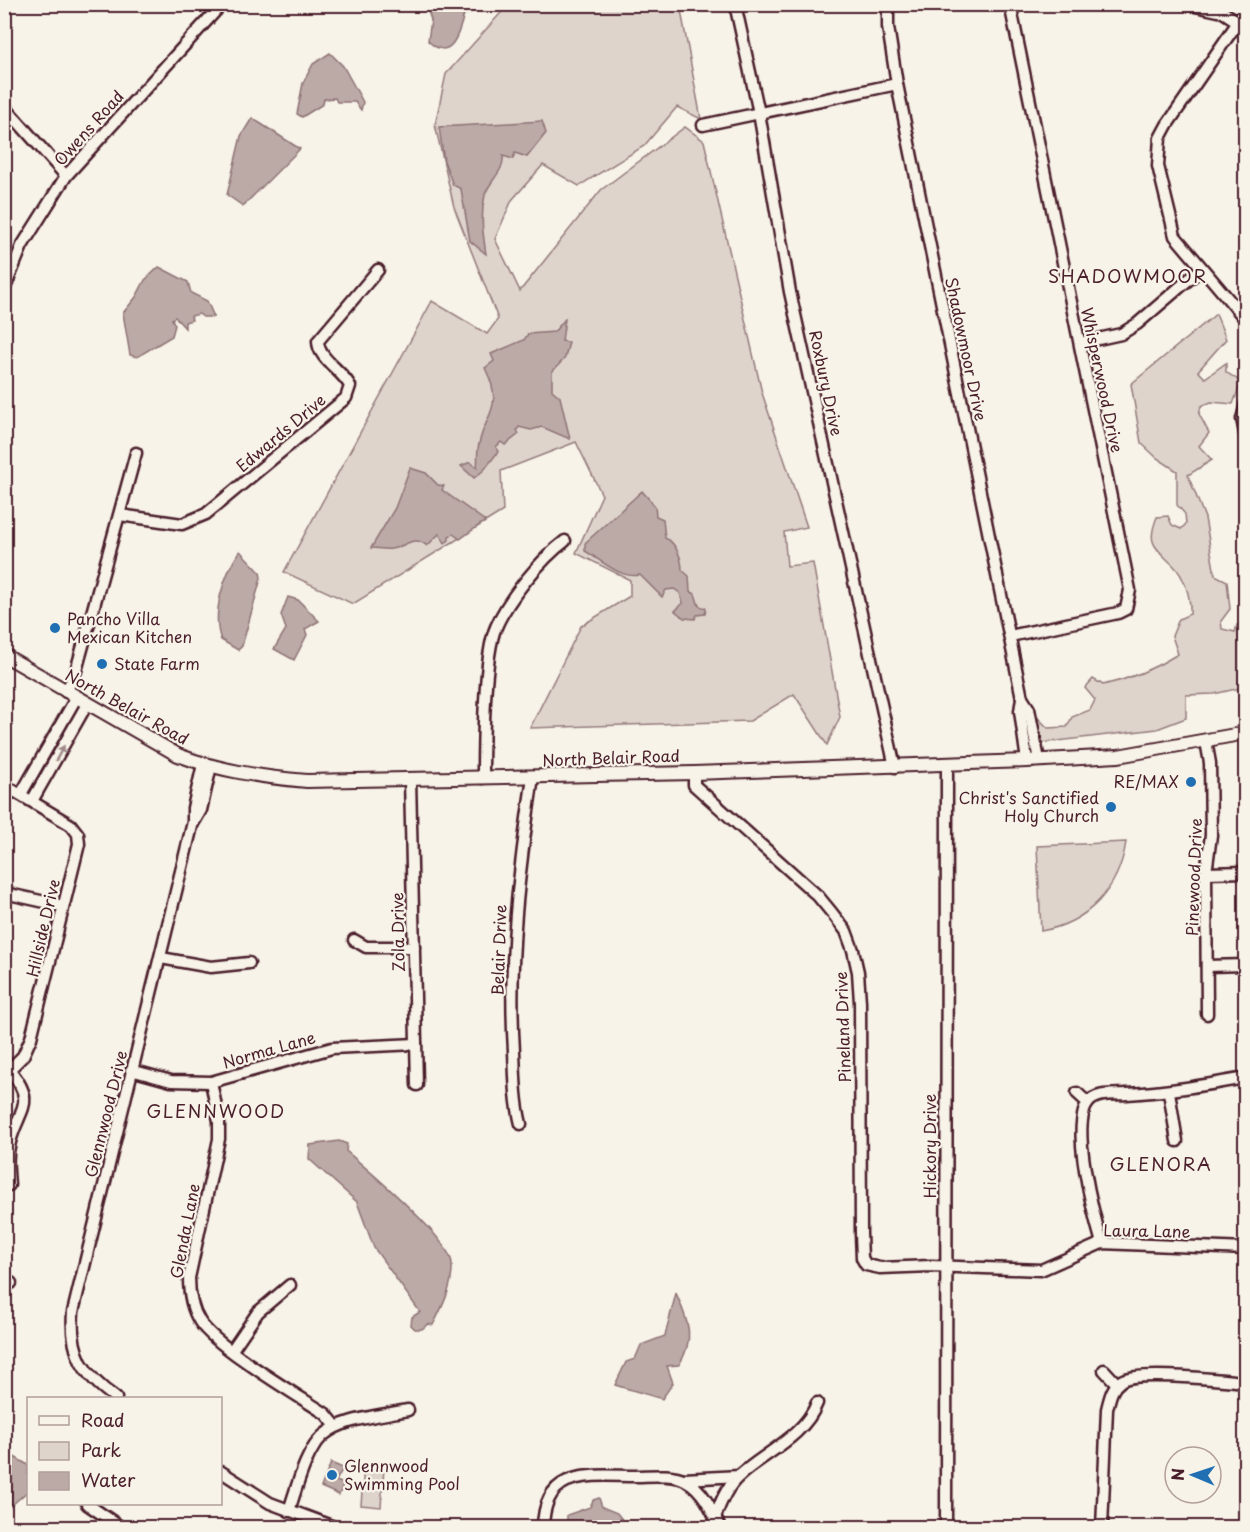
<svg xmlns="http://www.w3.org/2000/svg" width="1250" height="1532" font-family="'Playpen Sans',sans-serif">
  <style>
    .green { fill: #ded4cc; stroke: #947a7c; stroke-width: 1.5 }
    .water { fill: #bcaaa7; stroke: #8e7275; stroke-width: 1.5 }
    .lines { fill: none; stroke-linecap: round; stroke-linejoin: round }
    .minor-casing { stroke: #4a1f2b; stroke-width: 15 }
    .major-casing { stroke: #4a1f2b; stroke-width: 16 }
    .minor { stroke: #f7f3e8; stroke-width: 10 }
    .major { stroke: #f7f3e8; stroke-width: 12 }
    .oneway { fill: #a0898a }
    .poi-dot { fill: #1f6fb2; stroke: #f7f3e8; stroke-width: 2 }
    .labels { text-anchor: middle; stroke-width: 4.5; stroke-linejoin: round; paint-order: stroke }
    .street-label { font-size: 16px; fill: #4a1f2b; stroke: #f7f3e8 }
    .poi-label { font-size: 16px; fill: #4a1f2b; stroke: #f7f3e8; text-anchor: start }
    .neighbourhood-label { font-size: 18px; letter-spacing: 1.5px; fill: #4a1f2b; stroke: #f7f3e8 }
  </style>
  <rect width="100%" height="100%" fill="#f7f3e8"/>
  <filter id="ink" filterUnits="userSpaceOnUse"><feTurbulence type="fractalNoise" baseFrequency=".0167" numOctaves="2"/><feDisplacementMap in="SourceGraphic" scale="12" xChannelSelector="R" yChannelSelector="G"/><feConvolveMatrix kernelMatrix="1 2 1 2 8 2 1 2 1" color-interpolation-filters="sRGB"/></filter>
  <g filter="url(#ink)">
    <!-- green -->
    <g class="green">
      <polygon points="508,5 680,5 701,119 677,107 644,146 579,186 543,165 512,200 495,239 520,291 601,190 685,127 704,141 762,393 807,527 784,532 787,566 813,563 840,717 827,745 794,694 750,721 530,728 581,626 630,596 630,580 576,553 602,495 576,442 501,471 503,511 353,604 284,572 432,301 487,334 498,319 454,207 435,125 446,74"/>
      <path d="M1216 314 1226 339 1198 371 1205 378 1226 363V372L1241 382 1233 404 1211 402 1201 406 1199 414 1209 433 1199 446 1212 460 1188 475 1205 518 1215 575 1227 581 1230 609 1221 621 1222 629 1235 632 1237 625 1245 627V687L1214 694 1186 695V718L1157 729 1041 743 1036 716 1048 728 1067 727 1072 717 1090 710 1095 700 1085 688 1093 679 1103 685C1130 679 1154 669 1178 654L1172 636 1179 619 1190 614C1191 598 1185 577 1173 565 1155 547 1146 544 1157 517L1168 516 1172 525 1181 529 1186 524 1185 514 1177 505V471L1157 458 1141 443 1131 384Z"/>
      <path d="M1126 842C1119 889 1088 923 1041 931L1037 846Z"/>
      <polygon points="364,1466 384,1468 381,1507 361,1505"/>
    </g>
    <!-- water -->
    <g class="water">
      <path d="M430 5V4L479 5 470 13 464 14C459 34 451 63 428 41L431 20 428 11Z"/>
      <polygon points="330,53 343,66 363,102 361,110 355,102 337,102 335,98 324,99 323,104 302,117 297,114 303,83 313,64"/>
      <polygon points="252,118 300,149 243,206 227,195 241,136"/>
      <path d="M542 121 546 133 527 157 515 153 513 159 503 156C505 171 489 181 485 195 480 215 483 235 486 254L470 241 461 189 453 185 444 161 439 127Z"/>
      <polygon points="159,267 188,282 191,293 207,301 214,317 203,317 199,314 191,316 192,320 185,322 185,328 175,317 172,319 175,325 172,336 137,357 130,355 123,313 136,297 145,280"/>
      <path d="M565 319 562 341 569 342 565 358 552 372V390L560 397 570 439 542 427 531 430 519 427 517 430 519 434 505 445 501 442 496 447 498 452 484 470 474 478 461 466 470 462 477 467C478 461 477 455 478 449 483 414 506 410 485 368L494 361 491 354 524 340 528 334 554 332Z"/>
      <path d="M410 468 426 473 438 485 444 486 442 490 485 521 460 539 453 534 449 536V540L445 543 439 534 427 546C414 534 405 547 391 549 385 550 377 548 371 548L395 508Z"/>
      <path d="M642 491 655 506 656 516 663 519 665 538C676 542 682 559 682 570L689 576 690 591 695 594 699 606 706 608 705 614 697 615 695 619 684 618 675 611 683 603 680 593 674 589 666 590 662 597 640 575C621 579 602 561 585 551V543Z"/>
      <path d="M240 551 260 572 261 578 242 646 238 650 221 640C211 613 224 574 240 551Z"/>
      <polygon points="288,597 298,600 319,621 305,629 307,635 294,660 274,649 286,629 281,615"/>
      <path d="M339 1141 347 1144 346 1151C367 1169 451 1239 452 1264 453 1286 443 1306 433 1325L428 1324 422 1329H415L411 1325 412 1317 420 1312 374 1248 357 1202 309 1159 310 1145Z"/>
      <path d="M676 1293C688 1322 696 1337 679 1365L667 1366 673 1383 662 1399 615 1385 626 1362 635 1359 641 1345 665 1336Z"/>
      <polygon points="4,1451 28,1465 28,1491 5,1511"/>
      <polygon points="331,1463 343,1468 336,1481 344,1484 339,1495 321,1487"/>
      <polygon points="599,1498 602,1507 617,1513 628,1527 578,1527 567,1522 567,1515 590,1507 593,1500"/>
    </g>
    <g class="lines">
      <!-- minor casing -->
      <g class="minor-casing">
        <g id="minor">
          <polyline points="735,4 759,113 790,292 895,767"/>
          <polyline points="888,4 888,27 897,84 1022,698 1020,711 1027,761"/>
          <polyline points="1186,4 1223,12 1246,27"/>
          <polyline points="1238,22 1167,125 1160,138 1158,166 1175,236 1246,320"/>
          <polyline points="4,106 66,176"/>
          <polyline points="703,125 897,84"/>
          <polyline points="4,290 22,246 66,176 222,4"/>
          <polyline points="1080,343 1121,334 1137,324 1201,269"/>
          <polyline points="1246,404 1242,419 1246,438"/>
          <path d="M120 515 182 524 206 514 346 398 350 386C342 370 318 359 318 341L378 270"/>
          <polyline points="1010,636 1118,613 1126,609 1130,590 1010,4"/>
          <polyline points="66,692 76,671 136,453"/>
          <polyline points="1022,698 1029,709 1039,760"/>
          <polyline points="1206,741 1210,763 1211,835 1206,873 1207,1014"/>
          <polyline points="694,773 694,785 818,896 832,913 846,931 853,950 858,972 860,1002 861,1234 862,1258 866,1265 880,1268 931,1266 1041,1270 1102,1243 1246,1249"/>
          <path d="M483 778C483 746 484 653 496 627 508 599 541 559 565 541"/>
          <polyline points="410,779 417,1085"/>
          <polyline points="4,785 71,825 78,834 79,844 31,1038 23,1056 4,1075"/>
          <polyline points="21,794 76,698"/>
          <polyline points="32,801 87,704"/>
          <polyline points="194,822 201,810 211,766"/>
          <polyline points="1206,873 1246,872"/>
          <polyline points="4,895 9,894 63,906"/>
          <polyline points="354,940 366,947 414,947"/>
          <polyline points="161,958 211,967 249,963"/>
          <polyline points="1207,966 1246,965"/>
          <polyline points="131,1070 171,1081 211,1082 332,1048 416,1044"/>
          <path d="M211 1082 219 1121V1139L189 1278C189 1294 191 1308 200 1322 216 1347 297 1395 326 1414L335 1425"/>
          <polyline points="1169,1092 1177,1141"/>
          <polyline points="1077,1093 1088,1103"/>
          <path d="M521 1124C515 1100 515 1076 514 1051 508 958 519 869 533 777"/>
          <path d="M9 1185C8 1170 6 1157 10 1142 19 1108 37 1104 10 1070"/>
          <path d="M1102 1243C1094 1216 1070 1126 1088 1103 1097 1092 1115 1095 1127 1094 1167 1092 1206 1085 1246 1078"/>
          <polyline points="4,1283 11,1283"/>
          <polyline points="232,1350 258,1312 290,1285"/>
          <polyline points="1104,1370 1117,1384"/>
          <path d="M116 1398C83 1375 70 1354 73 1312L193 822V808L203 764"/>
          <polyline points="220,1471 270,1503 337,1528"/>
          <polyline points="684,1479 739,1476"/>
          <polyline points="87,1504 122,1528"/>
          <path d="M289 1511C316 1422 321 1426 408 1410"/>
          <path d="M715 1518C720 1503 726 1488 738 1477 764 1453 804 1437 817 1403"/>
          <path d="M543 1528C544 1467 590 1476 635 1476 649 1476 672 1473 685 1480 703 1489 712 1510 720 1528"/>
          <polyline points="946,1528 947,764"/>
          <path d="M1102 1528 1107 1409C1110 1398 1111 1388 1121 1381 1137 1370 1222 1380 1246 1382"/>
        </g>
      </g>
      <!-- major casing -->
      <g class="major-casing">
        <path id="major" d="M4 655 178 755C220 771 262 777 307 781L694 773 1027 761 1118 756 1246 733"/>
      </g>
      <!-- minor -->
      <use href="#minor" class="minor"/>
      <!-- major -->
      <use href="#major" class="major"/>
    </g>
    <!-- one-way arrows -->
    <defs><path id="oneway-solid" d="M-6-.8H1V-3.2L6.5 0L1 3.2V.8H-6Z" transform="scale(1.5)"/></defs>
    <use class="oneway" href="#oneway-solid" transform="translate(60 753) rotate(-61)"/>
  </g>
  <!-- markers -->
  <g class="poi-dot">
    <circle cx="55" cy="628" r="6"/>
    <circle cx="102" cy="664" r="6"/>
    <circle cx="1191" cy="782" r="6"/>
    <circle cx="1111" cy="807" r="6"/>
    <circle cx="332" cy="1475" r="6"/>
  </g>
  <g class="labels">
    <!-- street labels -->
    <g class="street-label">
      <text transform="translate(89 128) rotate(-48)" y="6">Owens Road</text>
      <text transform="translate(966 349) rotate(78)" y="6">Shadowmoor Drive</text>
      <text transform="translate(1102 380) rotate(78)" y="6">Whisperwood Drive</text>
      <text transform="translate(826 383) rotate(78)" y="6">Roxbury Drive</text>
      <text transform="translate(281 433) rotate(-40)" y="6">Edwards Drive</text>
      <text transform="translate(127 707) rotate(29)" y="6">North Belair Road</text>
      <text transform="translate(611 758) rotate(-2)" y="6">North Belair Road</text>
      <text transform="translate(1194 877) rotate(-88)" y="6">Pinewood Drive</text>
      <text transform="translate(43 928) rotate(-77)" y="6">Hillside Drive</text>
      <text transform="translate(398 932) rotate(-91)" y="6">Zola Drive</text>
      <text transform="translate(499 950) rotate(-88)" y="6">Belair Drive</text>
      <text transform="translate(843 1027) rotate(-92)" y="6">Pineland Drive</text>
      <text transform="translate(269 1050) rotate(-16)" y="6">Norma Lane</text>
      <text transform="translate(106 1114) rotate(-76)" y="6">Glennwood Drive</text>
      <text transform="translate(930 1146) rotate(-90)" y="6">Hickory Drive</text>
      <text transform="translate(185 1231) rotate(-79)" y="6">Glenda Lane</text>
      <text transform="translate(1147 1231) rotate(1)" y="6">Laura Lane</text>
    </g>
    <!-- poi labels -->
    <g class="poi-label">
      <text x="67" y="625">Pancho Villa<tspan x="67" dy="18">Mexican Kitchen</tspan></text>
      <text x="114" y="670">State Farm</text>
      <text x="1179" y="788" text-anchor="end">RE/MAX</text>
      <text x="1099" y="804" text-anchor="end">Christ's Sanctified<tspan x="1099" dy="18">Holy Church</tspan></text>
      <text x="344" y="1472">Glennwood<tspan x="344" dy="18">Swimming Pool</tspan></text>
    </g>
    <!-- neighbourhood labels -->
    <g class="neighbourhood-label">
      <text x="1128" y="283">SHADOWMOOR</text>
      <text x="216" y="1118">GLENNWOOD</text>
      <text x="1161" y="1171">GLENORA</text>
    </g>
  </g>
  <!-- margin -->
  <rect width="1250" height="1532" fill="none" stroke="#f7f3e8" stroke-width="24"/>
  <rect x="12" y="12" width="1226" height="1508" fill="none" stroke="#4a1f2b" stroke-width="2" filter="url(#ink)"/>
  <!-- legend -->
  <rect x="27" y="1397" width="195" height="108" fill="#f7f3e8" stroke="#b29e9c" stroke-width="1.5"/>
  <rect x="39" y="1416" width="30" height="9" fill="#f7f3e8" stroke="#b29e9c" stroke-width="1.5"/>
  <text x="81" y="1427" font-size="18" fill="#4a1f2b">Road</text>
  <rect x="39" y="1442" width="30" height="18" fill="#ded4cc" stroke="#b29e9c" stroke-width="1.5"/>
  <text x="81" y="1457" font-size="18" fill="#4a1f2b">Park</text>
  <rect x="39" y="1472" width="30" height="18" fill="#bcaaa7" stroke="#b29e9c" stroke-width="1.5"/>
  <text x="81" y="1487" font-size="18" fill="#4a1f2b">Water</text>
  <!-- north arrow -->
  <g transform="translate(1193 1475) rotate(272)"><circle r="28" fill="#f7f3e8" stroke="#b29e9c" stroke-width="1.5"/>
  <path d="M0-4.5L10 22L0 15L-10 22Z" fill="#1f6fb2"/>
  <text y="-9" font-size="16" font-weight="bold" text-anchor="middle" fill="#4a1f2b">N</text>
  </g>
</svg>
